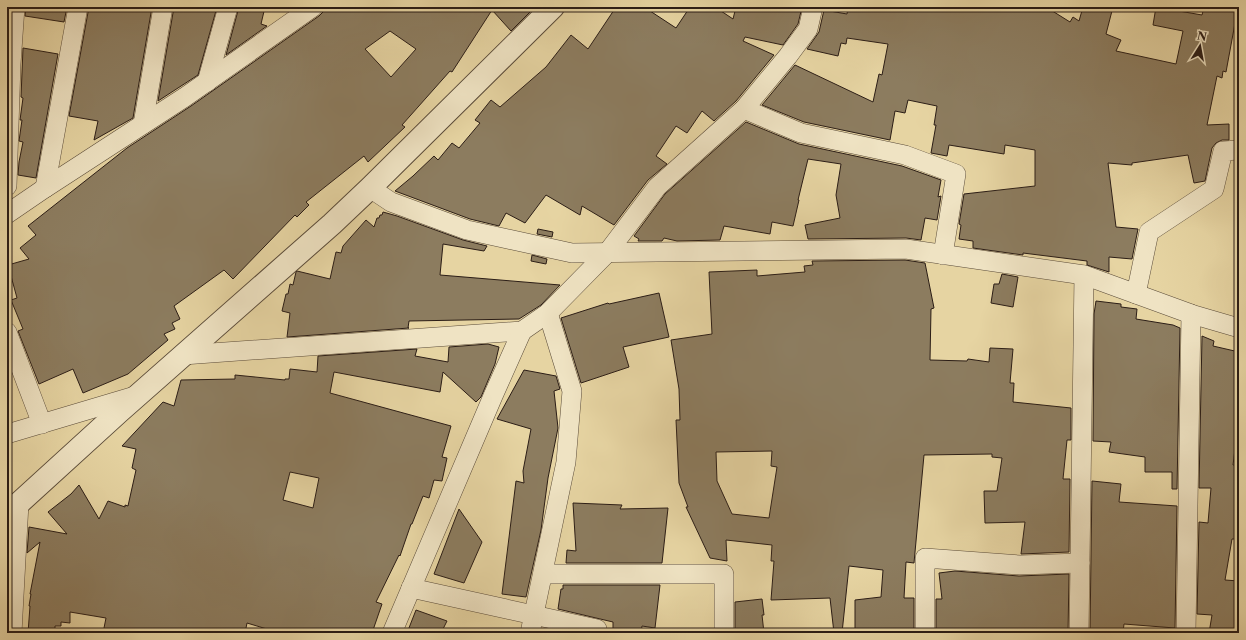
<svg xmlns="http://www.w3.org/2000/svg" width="1246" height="640" font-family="'Libre Caslon Text',serif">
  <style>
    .building { fill: #8c7c5f; stroke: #2b1d16; fill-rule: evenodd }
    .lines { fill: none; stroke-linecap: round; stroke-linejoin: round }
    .minor-casing { stroke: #5a4b39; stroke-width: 20 }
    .tertiary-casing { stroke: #5a4b39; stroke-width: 24 }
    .minor { stroke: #efe3c3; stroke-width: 19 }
    .tertiary { stroke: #efe3c3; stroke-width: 22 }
  </style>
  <rect width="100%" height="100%" fill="#e6d4a2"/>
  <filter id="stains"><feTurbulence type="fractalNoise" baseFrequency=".005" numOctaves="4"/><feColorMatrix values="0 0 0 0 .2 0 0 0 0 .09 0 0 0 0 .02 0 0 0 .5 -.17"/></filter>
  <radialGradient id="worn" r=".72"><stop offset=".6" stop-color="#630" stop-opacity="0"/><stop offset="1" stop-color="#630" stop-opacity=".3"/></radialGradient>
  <!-- building -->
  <g class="building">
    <polygon points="26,7 67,7 64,22 25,16"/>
    <polygon points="89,7 152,7 133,118 94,140 98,121 69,116"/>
    <polygon points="174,7 217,7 198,75 158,101"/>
    <polygon points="239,7 265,7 261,24 267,26 226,55"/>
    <path d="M324 7H535L511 31 492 10 452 72 450 71 402 125 405 127 368 162 364 156 306 202 309 205 297 217 295 215 233 279 224 270 174 306 180 319 172 323 175 329 164 334 168 340 128 374 83 393 73 369 39 384 18 331 23 329 11 300 17 298 8 265 29 259 20 248 36 235 28 226 127 148 191 106 319 16 323 12ZM390 31 416 49 391 77 365 49Z"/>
    <polygon points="616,7 644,7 676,28 690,7 715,7 733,19 736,7 802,7 798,24 783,45 745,37 743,41 774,55 736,101 714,121 702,111 687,133 676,126 656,156 667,164 648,180 614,225 582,206 580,215 546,195 525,223 506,213 499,226 470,219 395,191 413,176 434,156 438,160 452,143 459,148 480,123 475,120 491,100 500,107 546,67 571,35 588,49"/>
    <polygon points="848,7 1046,7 1070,22 1073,17 1079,21 1083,7 1113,7 1106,34 1121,40 1116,51 1176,64 1183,31 1153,25 1156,7 1202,15 1204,7 1238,7 1226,72 1223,71 1222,78 1217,76 1207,125 1229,124 1229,140 1222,140 1216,143 1212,148 1205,181 1194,183 1188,155 1132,163 1132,165 1108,163 1116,227 1138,229 1132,259 1109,257 1109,272 1087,265 1087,261 1023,253 1023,255 973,248 973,241 959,239 961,225 959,224 964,194 1035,186 1035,150 1005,145 1004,154 949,145 947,156 931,153 936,125 934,125 937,106 908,100 905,113 895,111 890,140 804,122 762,105 795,65 873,102 879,74 882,75 888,44 847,38 846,44 841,43 838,56 807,49 819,32 824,10 847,14"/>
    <polygon points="23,48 58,54 36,178 18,175 19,162 23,142 19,141 22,120 20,120 23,98 21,97"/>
    <polygon points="746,122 799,144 902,166 941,180 938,197 941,196 937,220 925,218 921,240 906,238 808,239 805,225 840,218 836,195 841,164 808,159 798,200 799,200 793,226 772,222 770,234 724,226 720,240 677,241 664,238 662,241 638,241 639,239 634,236 665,194"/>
    <polygon points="383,212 397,216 463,240 487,246 484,251 443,244 440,275 560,285 541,305 519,319 409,321 408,328 409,328 287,337 290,313 282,311 286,294 288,294 290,284 293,285 296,272 297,271 330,279 336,252 341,253 343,246 366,220 374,227 377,218 379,218 380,215 382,215"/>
    <polygon points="538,229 553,232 552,237 537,234"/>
    <polygon points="532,255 547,259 546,264 531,261"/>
    <path d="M905 260 925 263 934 308 931 309 930 360 967 361 968 359 989 362 990 348 1013 349 1010 383H1014L1013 402 1071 408V440H1067L1063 479H1070L1069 552 1021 554 1025 522 985 523 984 491H997L1002 458 992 457V454L924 455 914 563 906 562 904 598H914V633L882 631V633H855V600L881 597 883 570 849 566 842 633H834L830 598 771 600 774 561H771L772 545 726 540 727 561 710 558 686 507H688L679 483 676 420H680L679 389 671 340 712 334 709 272 757 270V276L805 272 804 266 813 265 812 261ZM772 451 771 466 777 467 769 518 732 514 717 481 716 452Z"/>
    <polygon points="1002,274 1018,277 1013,307 991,303 994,284 999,284"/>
    <polygon points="659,293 669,337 623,347 629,367 581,383 561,318 608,303 609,304"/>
    <polygon points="1096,301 1121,304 1121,307 1137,309 1136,319 1173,325 1180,328 1177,489 1172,489 1172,472 1145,472 1145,457 1109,452 1111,442 1093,441 1094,314"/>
    <polygon points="1202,336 1214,341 1213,346 1239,352 1239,417 1233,465 1239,465 1239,539 1232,539 1225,580 1239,581 1239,598 1235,633 1209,633 1212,615 1197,614 1199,522 1208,523 1211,488 1199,488"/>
    <path d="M488 344 499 347 495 364 481 397 476 402 443 372 440 392 334 372 330 393 451 426 442 457 447 458 442 481 434 480 429 498 423 496 412 524H411L400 556 399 555 376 602 382 604 372 633H280L247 623 245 633H103L106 618 70 612V623L61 622V626H55V633H28L30 606H29L31 594H30L40 542 27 553 29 527 67 534 48 512 71 494 79 485 99 519 108 501 125 507V505L128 506 136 470 132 468 136 449 122 446 163 402 174 406 181 380 235 379V375L285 380V379H289L290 369 317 372 318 356 417 349 415 356 448 362 449 347ZM290 472 319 478 313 508 283 500Z"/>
    <polygon points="524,370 556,376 560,389 554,391 558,428 548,478 541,530 526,597 502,594 516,481 524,483 523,471 531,429 497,419"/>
    <polygon points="1092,481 1121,484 1119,502 1177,506 1175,628 1124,624 1123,633 1090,633"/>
    <polygon points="573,503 622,505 620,509 668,508 662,563 566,563 567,550 576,551"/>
    <polygon points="459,509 482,542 464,583 434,574"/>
    <polygon points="955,571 1019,576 1069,574 1068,633 936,633 936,599 942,599 939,573"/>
    <polygon points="563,585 660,585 655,628 642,626 641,633 613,633 613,622 558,609 561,589 563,589"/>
    <polygon points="762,599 764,615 762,615 764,633 735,633 735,602"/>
    <polygon points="416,610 447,621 441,633 407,633"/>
  </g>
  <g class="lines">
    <!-- minor casing -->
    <g class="minor-casing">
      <g id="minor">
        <polyline points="207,82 228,7"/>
        <polyline points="744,109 801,133 905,155 956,174 943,255"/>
        <polyline points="143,124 163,7"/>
        <polyline points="7,186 11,64 15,7"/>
        <polyline points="45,188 78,7"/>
        <polyline points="370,188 391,202 467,230 572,253 906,249 1084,275 1191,314 1239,328"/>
        <polyline points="7,214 45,188 185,97 313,7"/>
        <polyline points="1136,294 1149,232 1214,189 1223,151 1239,150"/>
        <polyline points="7,332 42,424"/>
        <polyline points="183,355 522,331 548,313 607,253 657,187 744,109 788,56 808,29 813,7"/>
        <polyline points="7,434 138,395"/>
        <polyline points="543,574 724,574 724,633"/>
        <polyline points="411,588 597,629 597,633"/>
        <polyline points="12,633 19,503"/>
        <polyline points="392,633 493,396 522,331"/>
        <polyline points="530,633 566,462 572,391 548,313"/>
        <polyline points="925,633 925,558 1020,565 1080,563"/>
        <polyline points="1079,633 1084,275"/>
        <polyline points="1186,633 1191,314"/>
      </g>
    </g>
    <!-- tertiary casing -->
    <g class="tertiary-casing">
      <polyline id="tertiary" points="7,514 120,411 332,224 370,188 553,7"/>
    </g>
    <!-- minor -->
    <use href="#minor" class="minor"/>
    <!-- tertiary -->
    <use href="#tertiary" class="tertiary"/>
  </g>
  <!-- margin -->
  <rect width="1246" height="640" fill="none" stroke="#e6d4a2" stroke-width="24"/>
  <rect x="8" y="8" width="1230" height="624" fill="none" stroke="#2b1d16" stroke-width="2"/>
  <rect x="12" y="12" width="1222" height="616" fill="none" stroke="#2b1d16"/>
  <!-- north arrow -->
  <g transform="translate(1200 46) rotate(11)" stroke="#efe3c3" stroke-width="3" paint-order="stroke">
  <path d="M0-3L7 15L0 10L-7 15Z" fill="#2b1d16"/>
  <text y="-6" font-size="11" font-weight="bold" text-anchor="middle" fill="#2b1d16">N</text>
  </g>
  <rect width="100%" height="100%" filter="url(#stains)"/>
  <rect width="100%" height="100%" fill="url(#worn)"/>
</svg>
